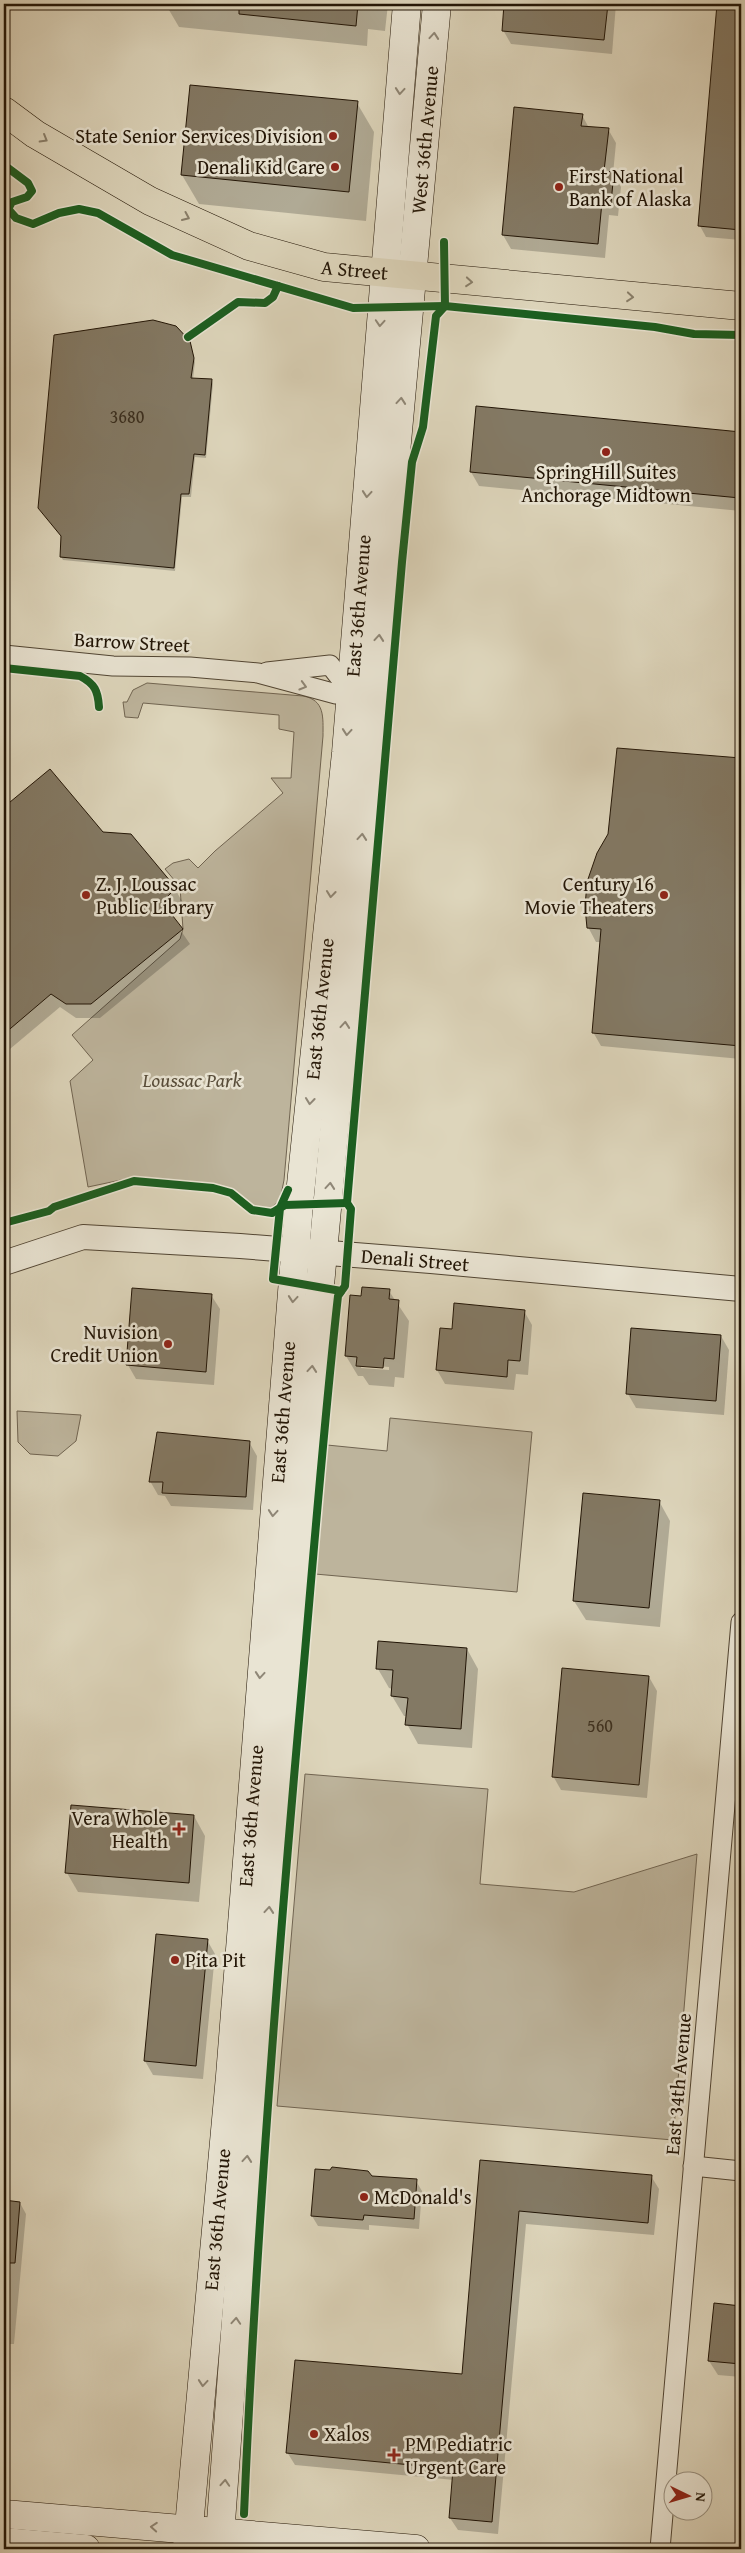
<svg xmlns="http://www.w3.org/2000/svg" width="745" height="2553" font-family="'Gentium Book Plus',serif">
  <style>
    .green { fill: #bdb49c; stroke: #706451 }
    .shadow { fill: #0003; fill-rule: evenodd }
    .building { fill: #837964; stroke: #221506 }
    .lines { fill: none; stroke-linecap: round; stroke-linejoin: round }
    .minor-casing { stroke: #514533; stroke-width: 21 }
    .tertiary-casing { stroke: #514533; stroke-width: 26 }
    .secondary-casing { stroke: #221506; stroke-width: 29 }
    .primary-casing { stroke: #221506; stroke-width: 29 }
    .minor { stroke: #e9e4d3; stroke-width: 19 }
    .tertiary { stroke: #e9e4d3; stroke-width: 24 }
    .secondary { stroke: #e9e4d3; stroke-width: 28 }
    .primary { stroke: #ddd5bb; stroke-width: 28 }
    .cycleway-casing { stroke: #e9e4d3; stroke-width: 11 }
    .cycleway { stroke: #1b5e20; stroke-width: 8 }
    .oneway { stroke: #8f8777 }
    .oneway2 { stroke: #897f6a }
    .poi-dot { fill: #8f2418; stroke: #e9e4d3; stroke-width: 2 }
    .labels { text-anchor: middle; stroke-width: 5; stroke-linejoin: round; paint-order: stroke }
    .number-label { font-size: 18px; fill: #3a2e1e }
    .poi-label { font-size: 20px; fill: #221506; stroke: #e9e4d3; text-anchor: start }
    .street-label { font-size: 20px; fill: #221506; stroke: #e9e4d3 }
    .park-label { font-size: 20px; font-style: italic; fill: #584d3a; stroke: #e9e4d3 }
  </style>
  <rect width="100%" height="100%" fill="#ddd5bb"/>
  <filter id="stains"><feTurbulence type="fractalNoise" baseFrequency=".004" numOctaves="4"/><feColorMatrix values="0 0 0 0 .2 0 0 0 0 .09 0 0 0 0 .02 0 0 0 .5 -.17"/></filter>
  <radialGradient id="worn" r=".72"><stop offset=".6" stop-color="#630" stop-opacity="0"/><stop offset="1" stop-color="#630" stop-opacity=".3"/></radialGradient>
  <!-- green -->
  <g class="green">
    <path d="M147 683 303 696C325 700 323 717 323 736L284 1180 280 1200 268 1211C247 1214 232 1192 214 1185L135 1177 88 1187 70 1081 93 1060 72 1035 180 939 183 929 180 887 165 869 173 863 189 859 198 868 215 851 283 793 271 778H291L294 732 279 729V715L143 703 138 718 125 717 123 702H127L133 690Z"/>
    <polygon points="17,1411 81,1415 76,1441 58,1456 30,1454 18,1442"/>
    <polygon points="390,1418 532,1432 517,1592 315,1574 327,1445 387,1451"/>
    <polygon points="305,1774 488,1789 480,1884 574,1892 697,1854 673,2140 277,2106"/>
  </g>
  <!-- shadow -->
  <g class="shadow">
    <polygon points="162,4 388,4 385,31 368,29 367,46 179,27 169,10 165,9"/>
    <polygon points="506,4 616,4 612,54 511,44 503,30"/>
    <polygon points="719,4 741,4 741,240 706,237 700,226"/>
    <polygon points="357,103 374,132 366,221 199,204 182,175"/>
    <polygon points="582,115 589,128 608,129 616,143 613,174 621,187 618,216 609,215 605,258 511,249 503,235"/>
    <polygon points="191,345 195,362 193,379 212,380 213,384 206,458 195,457 191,497 182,497 175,571 63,560 61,557"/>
    <polygon points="477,408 741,433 741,511 479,486 471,472"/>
    <polygon points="618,749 741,760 741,1059 601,1046 593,1032 601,942 596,942 588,927 609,834"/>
    <polygon points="49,770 103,833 175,889 183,903 170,915 190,944 100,1018 76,1018 60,1007 4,1054 4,987 8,983 4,978 4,808"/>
    <path d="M389 1291 409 1321 404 1378 395 1377 394 1387 369 1385 363 1376H358L346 1356 362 1297ZM361 1365 389 1367V1370L361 1368Z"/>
    <polygon points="211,1295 220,1309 214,1385 136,1379 128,1365"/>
    <polygon points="524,1311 532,1325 528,1375 516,1374 514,1390 445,1384 437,1370 441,1329 453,1330"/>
    <polygon points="721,1336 729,1350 724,1415 636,1408 628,1394"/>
    <polygon points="249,1442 257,1456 253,1510 171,1506 165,1496 158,1495 150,1481"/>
    <polygon points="659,1501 670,1521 660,1627 586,1620 574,1601"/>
    <polygon points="467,1649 478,1669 472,1748 418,1744 407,1724 407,1716 404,1716 392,1696 393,1689 389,1688 378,1669"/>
    <polygon points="649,1677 657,1691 647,1798 561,1790 553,1776"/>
    <polygon points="194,1816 205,1836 199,1902 78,1892 67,1873"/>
    <polygon points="207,1940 215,1954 203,2079 153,2075 145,2061"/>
    <polygon points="482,2161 651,2176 659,2189 654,2235 526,2224 498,2534 458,2530 450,2518 454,2480 295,2465 287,2452 463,2375"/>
    <polygon points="371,2177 416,2181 422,2191 419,2229 369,2225 369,2230 318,2226 312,2216"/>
    <polygon points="4,2201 20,2203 26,2214 14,2344 4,2344"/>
    <polygon points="715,2304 741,2307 741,2377 718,2375 709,2361"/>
  </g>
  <!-- building -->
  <g class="building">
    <polygon points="239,4 358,4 356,26 239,14"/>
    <polygon points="504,4 608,4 604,40 502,31"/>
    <polygon points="717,4 741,4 741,230 698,226"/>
    <polygon points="190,85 358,101 349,192 181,175"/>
    <polygon points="514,107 583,114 581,126 609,128 604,171 614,172 611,203 602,202 598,244 502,235"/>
    <polygon points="153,320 176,326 190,341 194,358 191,378 212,379 205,455 194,454 189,494 181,494 174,568 60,557 61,536 38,508 54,335"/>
    <polygon points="476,406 741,432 740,498 470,472"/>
    <polygon points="617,748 741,758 741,1046 592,1033 601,929 587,928 585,907 587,882 597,853 608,834"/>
    <polygon points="50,769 103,832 131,834 176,888 162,902 183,929 91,1004 66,1004 51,994 4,1034 4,807"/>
    <polygon points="362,1287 390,1289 389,1299 399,1300 394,1359 384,1358 383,1368 356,1366 357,1357 345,1356 350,1295 361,1296"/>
    <polygon points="132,1288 212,1294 206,1372 126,1365"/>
    <polygon points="454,1303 525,1310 520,1361 508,1360 507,1377 436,1370 440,1328 452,1329"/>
    <polygon points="631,1328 721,1335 716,1401 626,1394"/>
    <polygon points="157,1432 250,1441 246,1497 162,1493 163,1482 149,1482"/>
    <polygon points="583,1493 660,1500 649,1608 573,1601"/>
    <polygon points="378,1641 467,1648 461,1729 405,1725 408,1698 391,1696 393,1670 376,1669"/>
    <polygon points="562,1668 649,1676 639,1785 552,1777"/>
    <polygon points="71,1805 194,1815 189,1883 65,1873"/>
    <polygon points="156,1934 208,1939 196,2066 144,2061"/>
    <polygon points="480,2160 652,2175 648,2223 519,2211 492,2522 449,2518 453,2469 286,2453 295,2360 462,2374"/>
    <polygon points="332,2167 368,2171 372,2176 417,2179 414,2219 364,2215 363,2220 311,2216 315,2169 330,2170"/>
    <polygon points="4,2200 20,2202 15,2263 4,2263"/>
    <polygon points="714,2303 741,2306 741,2364 708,2361"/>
  </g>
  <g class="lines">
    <!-- minor casing -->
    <g class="minor-casing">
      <g id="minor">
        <polyline points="4,655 113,666 190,667 258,673 336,694 344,683"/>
        <polyline points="267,672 330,665 344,683 355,684"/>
        <polyline points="693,2166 741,2171"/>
        <polyline points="660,2549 741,1622"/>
      </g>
    </g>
    <!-- tertiary casing -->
    <g class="tertiary-casing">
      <g id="tertiary">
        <path id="s1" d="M4 1263 83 1237 240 1246 431 1261 741 1289"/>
      </g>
    </g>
    <!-- secondary casing -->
    <g class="secondary-casing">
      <g id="secondary">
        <polyline points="4,2514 416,2549"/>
        <polyline points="4,2542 86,2549"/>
        <path id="s2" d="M187 2549 230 2076 299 1204 346 753 407 4"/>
        <path id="s3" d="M219 2549 258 2021 269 1907 311 1384 437 4"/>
      </g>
    </g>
    <!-- primary casing -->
    <g class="primary-casing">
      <g id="primary">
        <path id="s4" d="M4 111 35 134 150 201 249 246 324 267 741 306"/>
      </g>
    </g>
    <!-- minor -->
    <use href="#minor" class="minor"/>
    <!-- tertiary -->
    <use href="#tertiary" class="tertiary"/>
    <!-- secondary -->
    <use href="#secondary" class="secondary"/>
    <!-- primary -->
    <use href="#primary" class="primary"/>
    <!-- cycleway casing -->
    <g class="cycleway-casing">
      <g id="cycleway">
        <polyline points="4,165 28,183 32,191 27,197 12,202 8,209 16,218 33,224 59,213 79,209 98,213 172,255 353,308 445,306 655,327 694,334 741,335"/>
        <polyline points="188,337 238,302 265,303 273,297 278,286"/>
        <path d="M4 668 80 676C95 684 98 691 99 707"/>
        <polyline points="4,1223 49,1211 54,1207 134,1181 213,1188 231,1193 252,1210 272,1213 280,1208 288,1190"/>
        <polyline points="341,1291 273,1279 280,1208 285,1205 347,1203"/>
        <path d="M244 2514C256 2233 278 1954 303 1675 314 1548 324 1422 338 1296L345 1286 351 1209 347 1203 402 562 412 462 423 427 436 316 445 306 444 242"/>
      </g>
    </g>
    <!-- cycleway -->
    <use href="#cycleway" class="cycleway"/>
  </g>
  <!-- one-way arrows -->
  <defs><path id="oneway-chevron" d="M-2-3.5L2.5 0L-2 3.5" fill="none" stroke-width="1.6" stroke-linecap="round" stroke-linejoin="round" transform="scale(1.25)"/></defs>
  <g class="oneway">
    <use href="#oneway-chevron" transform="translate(434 36) rotate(-85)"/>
    <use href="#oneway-chevron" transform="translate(400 91) rotate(95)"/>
    <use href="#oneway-chevron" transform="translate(380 323) rotate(94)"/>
    <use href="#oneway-chevron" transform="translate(401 401) rotate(-85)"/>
    <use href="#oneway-chevron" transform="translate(367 494) rotate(95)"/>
    <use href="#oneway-chevron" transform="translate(379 638) rotate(-85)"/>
    <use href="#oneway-chevron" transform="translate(303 686) rotate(16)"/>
    <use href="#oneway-chevron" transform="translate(347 732) rotate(95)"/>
    <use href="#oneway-chevron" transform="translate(362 837) rotate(-85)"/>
    <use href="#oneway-chevron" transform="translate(331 894) rotate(96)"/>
    <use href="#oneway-chevron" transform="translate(345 1025) rotate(-85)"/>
    <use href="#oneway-chevron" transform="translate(310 1101) rotate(96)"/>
    <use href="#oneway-chevron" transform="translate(330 1186) rotate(-85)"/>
    <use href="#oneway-chevron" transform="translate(293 1299) rotate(95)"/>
    <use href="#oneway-chevron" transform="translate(312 1369) rotate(-85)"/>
    <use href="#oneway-chevron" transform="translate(273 1513) rotate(95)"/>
    <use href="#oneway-chevron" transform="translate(260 1675) rotate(95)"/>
    <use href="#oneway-chevron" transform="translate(269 1910) rotate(-85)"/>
    <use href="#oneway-chevron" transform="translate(247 2159) rotate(-85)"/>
    <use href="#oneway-chevron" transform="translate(236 2321) rotate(-86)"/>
    <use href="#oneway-chevron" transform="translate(203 2383) rotate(95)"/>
    <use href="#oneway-chevron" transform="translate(225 2483) rotate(-86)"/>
    <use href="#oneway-chevron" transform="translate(154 2527) rotate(-176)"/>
  </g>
  <g class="oneway2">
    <use href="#oneway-chevron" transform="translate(44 139) rotate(30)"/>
    <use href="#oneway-chevron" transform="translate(186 217) rotate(24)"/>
    <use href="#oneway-chevron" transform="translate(469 282) rotate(5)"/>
    <use href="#oneway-chevron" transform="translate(630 297) rotate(5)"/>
  </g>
  <!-- markers -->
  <g class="poi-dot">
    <circle cx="333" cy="136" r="5"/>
    <circle cx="335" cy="167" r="5"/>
    <circle cx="559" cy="187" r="5"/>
    <circle cx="606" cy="452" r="5"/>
    <circle cx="86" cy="895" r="5"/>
    <circle cx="664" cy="895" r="5"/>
    <circle cx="168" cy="1344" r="5"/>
    <path d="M176.5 1821.5h5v5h5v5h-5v5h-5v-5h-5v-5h5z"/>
    <circle cx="175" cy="1960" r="5"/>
    <circle cx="364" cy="2197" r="5"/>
    <circle cx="314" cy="2434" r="5"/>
    <path d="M391.5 2447.5h5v5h5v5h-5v5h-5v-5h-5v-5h5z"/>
  </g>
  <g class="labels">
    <!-- number labels -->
    <g class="number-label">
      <text x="127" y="423">3680</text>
      <text x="600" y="1732">560</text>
    </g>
    <!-- poi labels -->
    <g class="poi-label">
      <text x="323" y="143" text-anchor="end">State Senior Services Division</text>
      <text x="325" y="174" text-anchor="end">Denali Kid Care</text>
      <text x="569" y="183">First National<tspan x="569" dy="23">Bank of Alaska</tspan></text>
      <text x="606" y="479" text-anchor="middle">SpringHill Suites<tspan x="606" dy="23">Anchorage Midtown</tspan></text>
      <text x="96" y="891">Z. J. Loussac<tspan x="96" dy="23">Public Library</tspan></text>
      <text x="654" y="891" text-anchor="end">Century 16<tspan x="654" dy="23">Movie Theaters</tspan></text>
      <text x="158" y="1339" text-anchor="end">Nuvision<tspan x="158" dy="23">Credit Union</tspan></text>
      <text x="168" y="1825" text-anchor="end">Vera Whole<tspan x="168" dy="23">Health</tspan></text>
      <text x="185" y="1967">Pita Pit</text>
      <text x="374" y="2204">McDonald's</text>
      <text x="324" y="2441">Xalos</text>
      <text x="405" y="2451">PM Pediatric<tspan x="405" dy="23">Urgent Care</tspan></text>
    </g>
    <!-- street labels -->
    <g class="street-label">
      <text dy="7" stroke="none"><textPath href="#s3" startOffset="2418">West 36th Avenue</textPath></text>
      <text dy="7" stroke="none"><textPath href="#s4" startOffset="389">A Street</textPath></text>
      <text dy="7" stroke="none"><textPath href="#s2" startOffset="1951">East 36th Avenue</textPath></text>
      <text transform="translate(132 642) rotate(3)" y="7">Barrow Street</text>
      <text dy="7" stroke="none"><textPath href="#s2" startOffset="1546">East 36th Avenue</textPath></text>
      <text dy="7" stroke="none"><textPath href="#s1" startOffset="416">Denali Street</textPath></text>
      <text dy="7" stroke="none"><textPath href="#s2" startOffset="1141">East 36th Avenue</textPath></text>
      <text dy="7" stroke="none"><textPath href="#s2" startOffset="736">East 36th Avenue</textPath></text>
      <text transform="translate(678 2084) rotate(-85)" y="7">East 34th Avenue</text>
      <text dy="7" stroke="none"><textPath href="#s2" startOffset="331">East 36th Avenue</textPath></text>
    </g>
    <!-- park labels -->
    <g class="park-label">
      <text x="192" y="1087">Loussac Park</text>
    </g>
  </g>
  <!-- margin -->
  <rect width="745" height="2553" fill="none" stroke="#ddd5bb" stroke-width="20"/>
  <rect x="5" y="5" width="735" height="2543" fill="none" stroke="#221506" stroke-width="2.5"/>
  <rect x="10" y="10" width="725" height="2533" fill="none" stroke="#221506"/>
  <!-- north arrow -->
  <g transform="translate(688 2496) rotate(95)"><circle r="24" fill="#e9e4d3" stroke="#999181"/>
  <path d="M0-4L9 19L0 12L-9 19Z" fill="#8f2418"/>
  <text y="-8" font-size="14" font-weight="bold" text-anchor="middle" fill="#221506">N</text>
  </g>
  <rect width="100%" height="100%" filter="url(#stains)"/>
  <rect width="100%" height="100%" fill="url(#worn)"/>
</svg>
